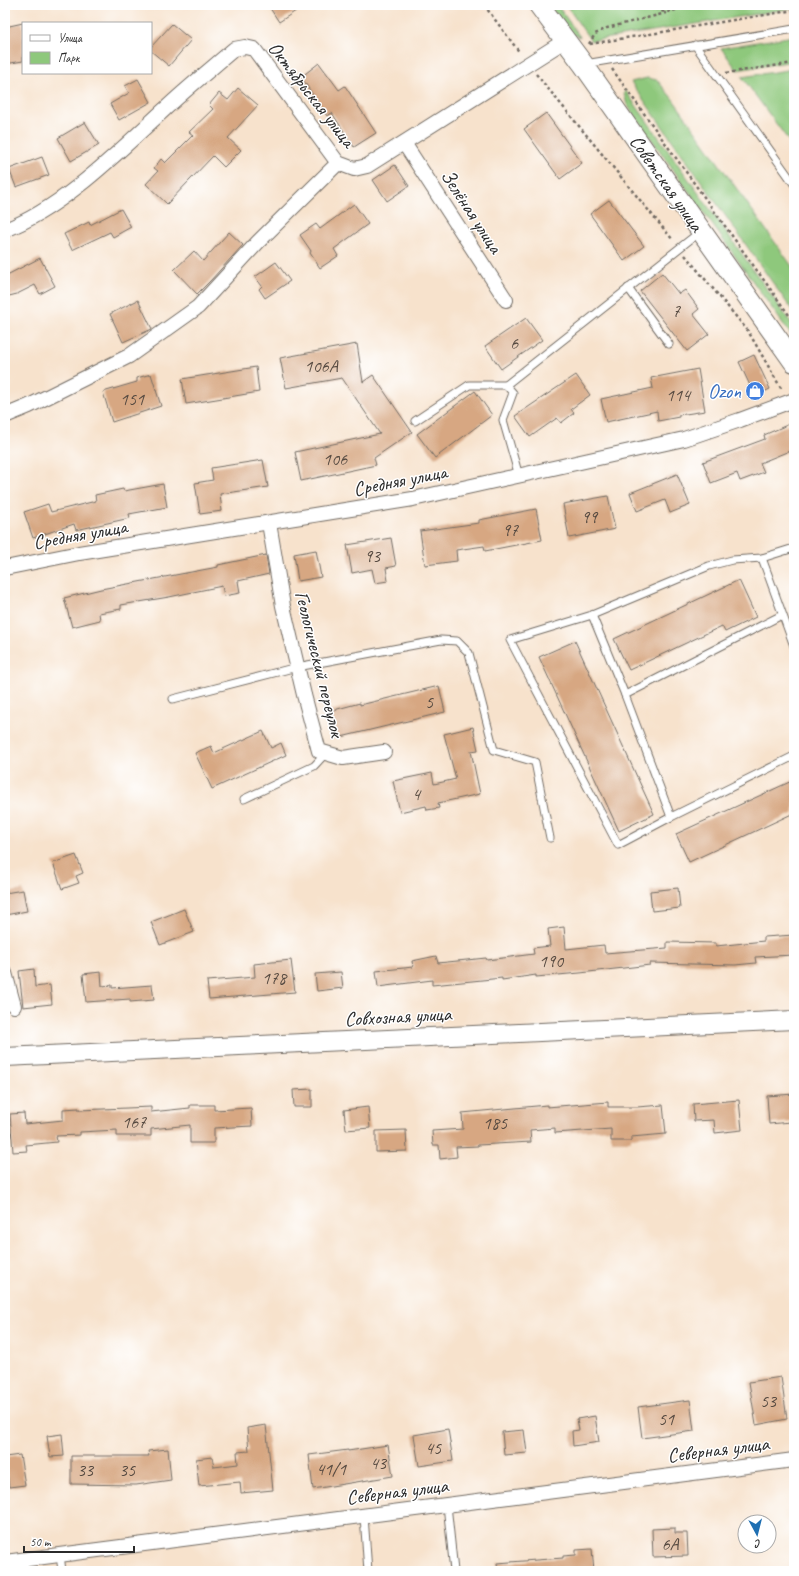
<svg xmlns="http://www.w3.org/2000/svg" width="799" height="1576" font-family="Caveat,sans-serif">
  <style>
    .green { fill: #8ec87c; stroke: #5c7a54 }
    .building { fill: #d7a782 }
    .lines { fill: none; stroke-linecap: round; stroke-linejoin: round }
    .service-casing { stroke: #726b63; stroke-width: 9 }
    .minor-casing { stroke: #726b63; stroke-width: 16 }
    .tertiary-casing { stroke: #726b63; stroke-width: 20 }
    .secondary-casing { stroke: #726b63; stroke-width: 22 }
    .path { stroke: #726b63; stroke-width: 2.5; stroke-dasharray: 3 3; stroke-linecap: butt }
    .service { stroke: #fff; stroke-width: 7 }
    .minor { stroke: #fff; stroke-width: 14 }
    .tertiary { stroke: #fff; stroke-width: 18 }
    .secondary { stroke: #fff; stroke-width: 20 }
    .labels { text-anchor: middle; stroke-width: 3; stroke-linejoin: round; paint-order: stroke }
    .number-label { font-size: 18px; fill: #564a41 }
    .street-label { font-size: 20px; fill: #2b2b2b; stroke: #fff }
    .shop-label { font-size: 20px; fill: #366cbe; stroke: #fff; text-anchor: end }
  </style>
  <rect width="100%" height="100%" fill="#fff"/>
  <filter id="ink" filterUnits="userSpaceOnUse"><feTurbulence type="fractalNoise" baseFrequency=".025" numOctaves="2"/><feDisplacementMap in="SourceGraphic" scale="8" xChannelSelector="R" yChannelSelector="G"/><feConvolveMatrix kernelMatrix="1 2 1 2 8 2 1 2 1" color-interpolation-filters="sRGB"/></filter>
  <filter id="wash" filterUnits="userSpaceOnUse"><feTurbulence type="fractalNoise" baseFrequency=".012" numOctaves="4" result="noise"/><feDisplacementMap in="SourceGraphic" scale="16" xChannelSelector="R" yChannelSelector="G"/><feGaussianBlur stdDeviation="0.9" result="paint"/><feColorMatrix in="noise" values="0 0 0 0 0 0 0 0 0 0 0 0 0 0 0 0 0 1.4 0 .05"/><feComposite in="paint" operator="in"/></filter>
  <g filter="url(#wash)">
    <rect width="100%" height="100%" fill="#f7e2cc"/>
    <!-- green -->
    <g class="green">
      <polygon points="549,5 557,5 580,37 570,34"/>
      <polygon points="566,5 794,5 794,8 591,41"/>
      <polygon points="794,36 794,61 737,70 721,48"/>
      <polygon points="794,69 794,148 742,77"/>
      <polygon points="647,78 657,80 672,98 794,269 794,313 631,82"/>
      <polygon points="625,90 794,327 794,339 627,105 624,94"/>
    </g>
    <g id="blocks">
      <!-- building -->
      <g class="building">
        <polygon points="268,5 305,5 279,22"/>
        <polygon points="23,23 23,61 5,64 5,27"/>
        <polygon points="172,24 191,40 169,66 151,51 151,47"/>
        <polygon points="319,63 339,90 345,86 376,133 354,147 332,113 327,116 301,77"/>
        <polygon points="138,79 151,102 119,120 110,104 129,93 125,86"/>
        <polygon points="238,88 258,105 228,138 241,150 224,167 213,156 167,204 146,184 158,171 154,168 161,159 165,163 193,135 189,132 213,109 209,105 219,93 228,100"/>
        <polygon points="546,113 582,163 560,179 524,129"/>
        <polygon points="85,122 99,145 71,161 58,138"/>
        <polygon points="42,157 49,175 16,187 9,169"/>
        <polygon points="395,165 409,186 387,201 373,180"/>
        <polygon points="609,200 644,246 624,261 590,214"/>
        <polygon points="354,204 368,224 334,249 338,256 320,268 310,253 311,251 300,235 316,224 320,229"/>
        <polygon points="121,209 131,227 113,237 110,232 72,250 64,234 89,222 90,225"/>
        <polygon points="229,232 243,245 210,281 197,294 174,270 194,251 203,261"/>
        <polygon points="40,258 55,286 40,294 35,285 17,294 5,297 5,276"/>
        <polygon points="276,262 290,281 265,298 259,289 262,286 255,277"/>
        <polygon points="662,273 679,294 685,290 699,309 693,314 709,334 687,351 640,291"/>
        <polygon points="138,300 152,329 123,342 110,314"/>
        <polygon points="526,318 542,340 501,369 485,346"/>
        <polygon points="357,344 363,382 373,375 412,432 374,458 376,465 301,481 295,452 380,434 342,378 286,388 280,358"/>
        <polygon points="754,355 770,389 755,396 739,362"/>
        <polygon points="256,367 259,392 186,404 182,379"/>
        <polygon points="698,369 705,411 679,415 679,417 658,421 657,411 606,422 601,399 653,388 651,378"/>
        <polygon points="151,374 161,406 112,422 103,392 137,382 137,378"/>
        <polygon points="576,375 590,395 571,409 574,413 561,423 557,418 530,437 515,416"/>
        <polygon points="475,391 492,415 435,458 417,434"/>
        <polygon points="794,422 794,449 760,463 764,472 740,481 737,473 711,483 703,462 765,439 764,435"/>
        <polygon points="263,460 268,487 220,494 222,511 200,514 195,483 213,480 211,468"/>
        <polygon points="677,474 690,505 670,513 665,500 637,511 630,493"/>
        <polygon points="163,484 167,507 129,514 130,518 76,530 74,524 33,538 24,512 48,504 51,512 96,501 95,495 123,489 124,491"/>
        <polygon points="608,496 615,529 569,538 563,504"/>
        <polygon points="536,509 542,540 485,551 484,546 456,550 457,561 425,565 420,531 479,523 479,520"/>
        <polygon points="391,538 396,566 386,568 388,581 375,583 372,569 352,573 347,545"/>
        <polygon points="316,550 321,577 298,581 294,554"/>
        <polygon points="266,555 269,574 238,581 240,593 224,596 222,586 169,597 121,605 121,609 99,613 100,620 72,627 64,598 101,589 218,567 218,565"/>
        <polygon points="739,580 756,617 725,632 722,626 629,670 614,639"/>
        <polygon points="575,641 654,814 619,831 539,657"/>
        <polygon points="439,686 445,712 337,738 330,711 360,703 360,705"/>
        <polygon points="473,727 478,750 471,751 480,794 438,803 439,808 427,810 426,806 400,812 393,781 432,773 434,784 456,779 444,734"/>
        <polygon points="263,731 271,748 281,743 286,755 212,789 195,753 211,746 214,753"/>
        <polygon points="794,780 794,813 689,862 676,834"/>
        <polygon points="76,855 83,873 76,876 79,883 62,889 53,863"/>
        <polygon points="678,888 680,908 652,911 650,891"/>
        <polygon points="23,890 27,911 5,915 5,893"/>
        <polygon points="184,909 194,932 160,945 151,922"/>
        <polygon points="564,927 566,949 604,945 605,953 667,948 667,942 716,943 716,946 764,941 764,937 794,935 794,955 755,957 756,963 735,965 650,963 650,965 580,973 536,977 536,975 502,980 502,978 432,985 432,980 378,987 376,971 413,967 412,961 436,956 438,963 486,958 487,960 534,954 533,948 550,946 548,929"/>
        <polygon points="291,960 295,992 209,999 207,981 255,977 254,964"/>
        <polygon points="34,969 35,987 50,985 52,1004 23,1007 19,971"/>
        <polygon points="101,972 102,986 112,985 112,988 152,985 154,1000 130,1002 130,999 86,1002 83,974"/>
        <polygon points="341,972 343,988 317,991 315,974"/>
        <polygon points="312,1089 312,1107 294,1107 293,1090"/>
        <polygon points="794,1094 794,1111 790,1111 791,1122 769,1124 767,1096"/>
        <polygon points="739,1100 742,1130 715,1133 714,1120 694,1121 693,1104"/>
        <polygon points="608,1102 608,1107 637,1107 663,1105 666,1134 631,1137 631,1141 611,1141 611,1129 555,1133 555,1128 530,1130 531,1142 478,1145 478,1146 456,1147 457,1157 440,1159 439,1145 433,1145 432,1131 463,1129 462,1113 547,1105 547,1107"/>
        <polygon points="190,1105 214,1105 214,1110 251,1108 252,1126 214,1128 214,1143 190,1143 190,1125 151,1129 151,1136 117,1136 117,1130 80,1132 80,1135 56,1136 57,1142 26,1145 27,1151 13,1152 10,1114 24,1113 25,1124 63,1120 63,1109 79,1108 79,1110 151,1107 151,1112 190,1108"/>
        <polygon points="368,1107 370,1128 346,1130 344,1110"/>
        <polygon points="406,1130 407,1151 376,1152 376,1131"/>
        <polygon points="781,1377 787,1419 756,1425 749,1382"/>
        <polygon points="690,1400 694,1431 642,1438 638,1407"/>
        <polygon points="595,1416 599,1442 573,1446 572,1431 579,1430 577,1419"/>
        <polygon points="266,1425 273,1490 241,1493 240,1482 199,1486 196,1459 212,1457 214,1467 238,1464 237,1452 249,1451 247,1428"/>
        <polygon points="448,1429 453,1461 419,1466 414,1435"/>
        <polygon points="524,1430 527,1453 504,1455 502,1432"/>
        <polygon points="62,1434 64,1456 50,1457 47,1436"/>
        <polygon points="388,1445 393,1476 313,1489 309,1455 348,1450 348,1451"/>
        <polygon points="168,1449 171,1480 136,1485 71,1484 71,1456 149,1456 148,1451"/>
        <polygon points="20,1455 25,1485 9,1487 5,1457"/>
        <polygon points="675,1528 675,1533 687,1533 688,1556 653,1557 652,1529"/>
        <polygon points="592,1549 594,1571 498,1571 497,1563 563,1558 563,1556 576,1555 576,1550"/>
      </g>
    </g>
  </g>
  <g filter="url(#ink)">
    <use href="#blocks" fill-opacity="0" stroke="#726b63" stroke-width="1"/>
    <g class="lines">
      <!-- service casing -->
      <g class="service-casing">
        <g id="service">
          <polyline points="695,45 794,184"/>
          <polyline points="585,64 794,29"/>
          <polyline points="628,288 669,344"/>
          <polyline points="506,385 513,393 503,420 519,476"/>
          <polyline points="415,421 469,385 506,385 701,231"/>
          <polyline points="762,558 794,646"/>
          <polyline points="592,615 625,695"/>
          <polyline points="782,615 625,695 671,817 794,756"/>
          <polyline points="173,699 297,667 441,640 457,641 469,653 494,750 535,762 550,838"/>
          <polyline points="244,799 314,766 326,753"/>
          <polyline points="671,817 618,845 510,640 592,615 709,566 732,560 762,558 794,548"/>
          <polyline points="447,1505 454,1571"/>
          <polyline points="364,1516 368,1571"/>
          <polyline points="60,1555 62,1571"/>
        </g>
      </g>
      <!-- minor casing -->
      <g class="minor-casing">
        <g id="minor">
          <polyline points="404,143 506,300"/>
          <path d="M5 230C63 208 119 151 165 109 187 88 211 69 234 49L245 47 254 49 338 163 354 169 367 166 566 40"/>
          <polyline points="5,416 29,406 129,356 198,307 258,242 338,163"/>
          <polyline points="269,523 283,606 304,695 319,751 343,758 384,752"/>
          <polyline points="5,568 79,553 413,499 684,439 740,420 794,400"/>
          <polyline points="5,973 14,1006"/>
          <polyline points="5,1562 794,1460"/>
        </g>
      </g>
      <!-- tertiary casing -->
      <g class="tertiary-casing">
        <polyline id="tertiary" points="5,1057 794,1020"/>
      </g>
      <!-- secondary casing -->
      <g class="secondary-casing">
        <polyline id="secondary" points="539,5 583,64 794,362"/>
      </g>
      <!-- path -->
      <g class="path">
        <polyline points="484,5 520,53"/>
        <path d="M651 5C661 14 673 14 684 5"/>
        <polyline points="589,44 595,34 607,28 666,13"/>
        <polyline points="590,44 794,10"/>
        <polyline points="612,69 794,322"/>
        <polyline points="726,73 794,63"/>
        <polyline points="536,74 673,240"/>
        <polyline points="685,255 748,331 782,390"/>
      </g>
      <!-- service -->
      <use href="#service" class="service"/>
      <!-- minor -->
      <use href="#minor" class="minor"/>
      <!-- tertiary -->
      <use href="#tertiary" class="tertiary"/>
      <!-- secondary -->
      <use href="#secondary" class="secondary"/>
    </g>
  </g>
  <!-- icons -->
  <defs>
    <g id="shop-disc" transform="scale(1)"><circle r="9.5" fill="#3f7fe0" stroke="#fff"/><path d="M-5-2.5h2.3a2.7 3.5 0 0 1 5.4 0H5L5.5 6h-11ZM-1.5-2.5h3a1.5 2.3 0 0 0-3 0Z" fill="#fff"/></g>
  </defs>
  <g fill-rule="evenodd">
    <use href="#shop-disc" x="755" y="391"/>
  </g>
  <g class="labels">
    <!-- number labels -->
    <g class="number-label">
      <text x="676" y="317">7</text>
      <text x="514" y="349">6</text>
      <text x="321" y="372">106А</text>
      <text x="678" y="401">114</text>
      <text x="132" y="405">151</text>
      <text x="335" y="465">106</text>
      <text x="589" y="523">99</text>
      <text x="510" y="536">97</text>
      <text x="372" y="562">93</text>
      <text x="429" y="708">5</text>
      <text x="416" y="800">4</text>
      <text x="551" y="967">190</text>
      <text x="274" y="984">178</text>
      <text x="134" y="1128">167</text>
      <text x="495" y="1129">185</text>
      <text x="768" y="1407">53</text>
      <text x="666" y="1425">51</text>
      <text x="433" y="1454">45</text>
      <text x="378" y="1469">43</text>
      <text x="331" y="1475">41/1</text>
      <text x="85" y="1476">33</text>
      <text x="127" y="1476">35</text>
      <text x="670" y="1550">6А</text>
    </g>
    <!-- street labels -->
    <g class="street-label">
      <text transform="translate(312 94) rotate(52)" y="7">Октябрьская улица</text>
      <text transform="translate(667 183) rotate(55)" y="7">Советская улица</text>
      <text transform="translate(472 211) rotate(57)" y="7">Зелёная улица</text>
      <text transform="translate(400 480) rotate(-11)" y="7">Средняя улица</text>
      <text transform="translate(80 534) rotate(-10)" y="7">Средняя улица</text>
      <text transform="translate(320 664) rotate(76)" y="7">Геологический переулок</text>
      <text transform="translate(398 1016) rotate(-3)" y="7">Совхозная улица</text>
      <text transform="translate(718 1449) rotate(-7)" y="7">Северная улица</text>
      <text transform="translate(397 1491) rotate(-7)" y="7">Северная улица</text>
    </g>
    <!-- shop labels -->
    <g class="shop-label">
      <text x="741" y="398">Ozon</text>
    </g>
  </g>
  <!-- margin -->
  <rect width="799" height="1576" fill="none" stroke="#fff" stroke-width="20"/>
  <!-- legend -->
  <rect x="22" y="22" width="130" height="52" fill="#ffffff" stroke="#aaaaaa"/>
  <rect x="30" y="35" width="20" height="6" fill="#ffffff" stroke="#aaaaaa"/>
  <text x="58" y="42" font-size="12" fill="#2b2b2b">Улица</text>
  <rect x="30" y="52" width="20" height="12" fill="#8ec87c" stroke="#aaaaaa"/>
  <text x="58" y="62" font-size="12" fill="#2b2b2b">Парк</text>
  <!-- north arrow -->
  <g transform="translate(757 1534) rotate(173)"><circle r="19" fill="#ffffff" stroke="#aaaaaa"/>
  <path d="M0-3L7 15L0 10L-7 15Z" fill="#1f6fb2"/>
  <text y="-6" font-size="11" font-weight="bold" text-anchor="middle" fill="#2b2b2b">С</text>
  </g>
  <!-- scale -->
  <path d="M24 1546v6h110v-6" fill="none" stroke="#2b2b2b" stroke-width="2"/>
  <text x="30" y="1546" font-size="12" fill="#2b2b2b" stroke="#ffffff" stroke-width="3" paint-order="stroke">50 m</text>
</svg>
